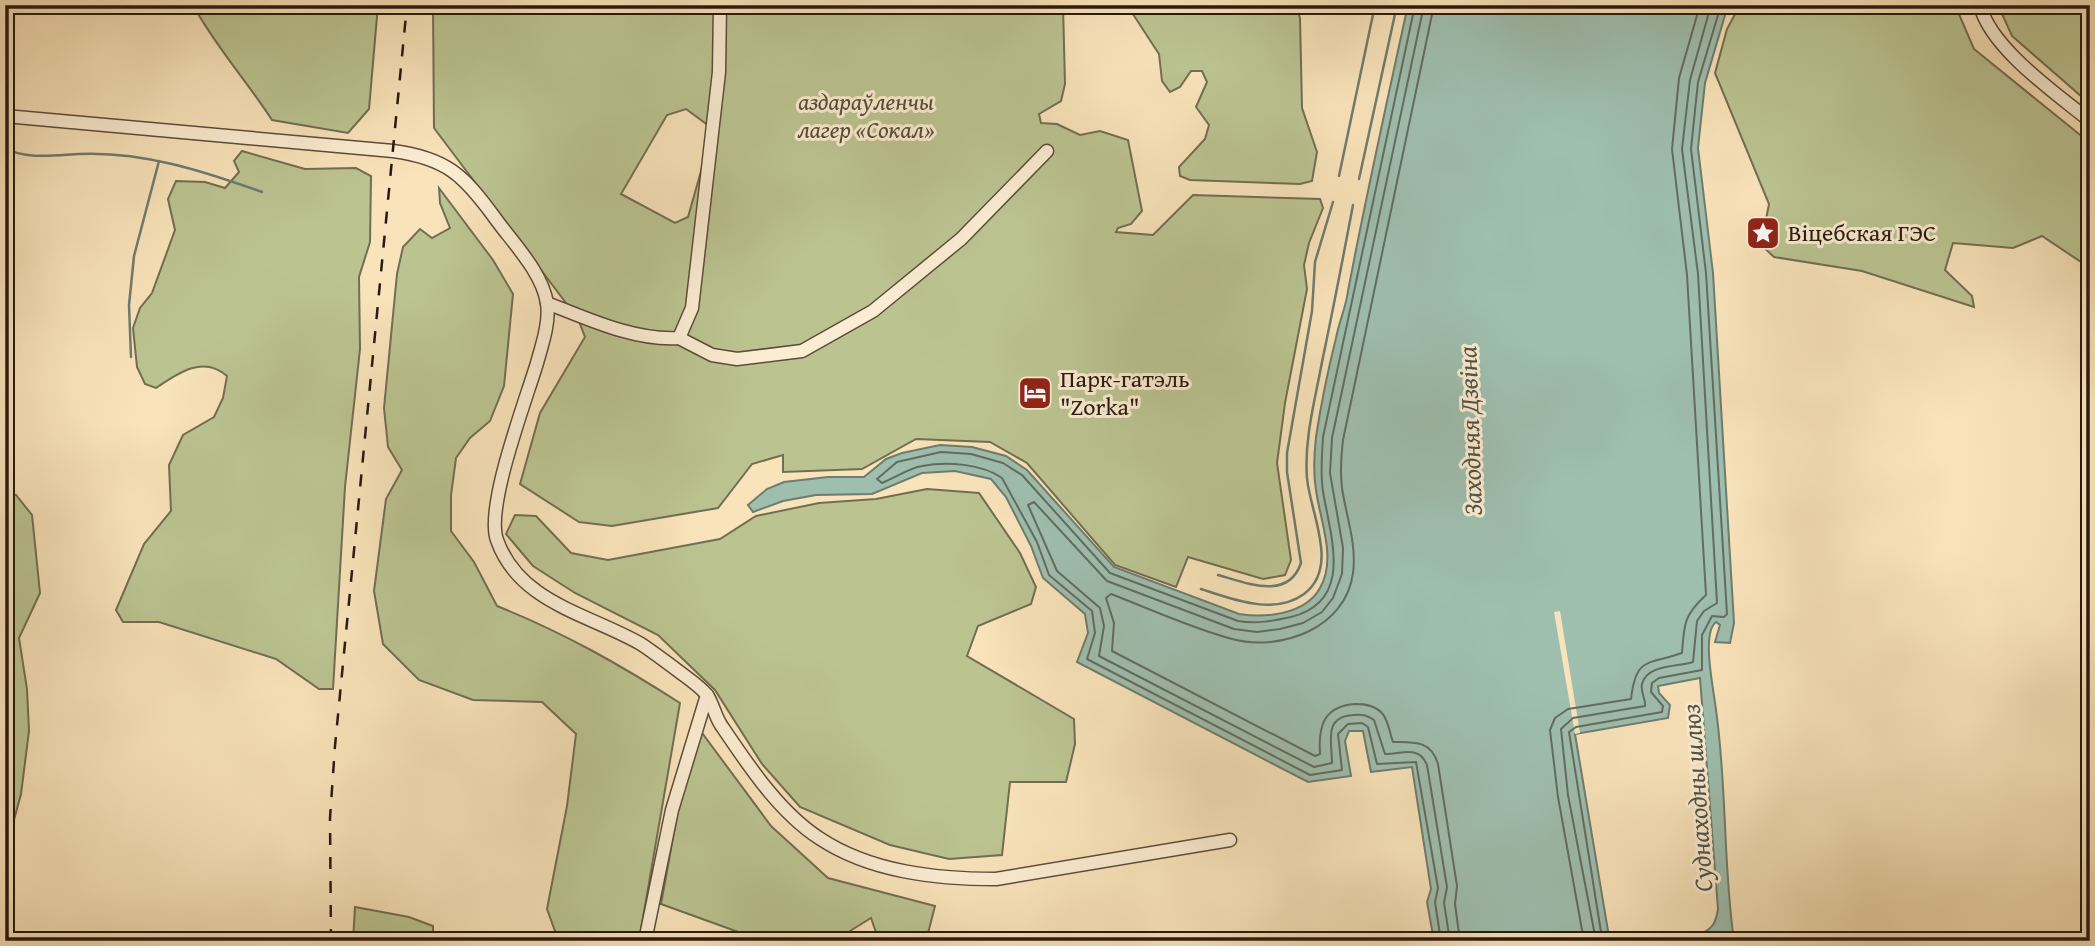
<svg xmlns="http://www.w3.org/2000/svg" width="2095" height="946" font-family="'Gentium Book Plus',serif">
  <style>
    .green { fill: #bbc491; stroke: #726e51; stroke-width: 2; fill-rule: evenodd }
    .water { fill: #9ebeae; stroke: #6f7c6f; stroke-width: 2 }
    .pier { fill: #f9e3ba }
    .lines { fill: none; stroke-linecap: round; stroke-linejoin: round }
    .shore { stroke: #636c60; stroke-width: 2 }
    .stream { stroke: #6f7c6f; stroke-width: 2.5 }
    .minor-casing { stroke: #5c4c3b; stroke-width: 15 }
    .minor { stroke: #fbedd2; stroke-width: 12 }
    .rail { stroke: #281911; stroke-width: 2.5; stroke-dasharray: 12 12; stroke-linecap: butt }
    .labels { text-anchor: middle; stroke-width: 6; stroke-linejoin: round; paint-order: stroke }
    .park-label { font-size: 24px; font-style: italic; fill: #544c37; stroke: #fbedd2 }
    .poi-label { font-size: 24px; fill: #281911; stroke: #fbedd2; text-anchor: start }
    .water-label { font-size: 26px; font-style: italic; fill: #515348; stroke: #fbedd2 }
  </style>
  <rect width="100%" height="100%" fill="#f9e3ba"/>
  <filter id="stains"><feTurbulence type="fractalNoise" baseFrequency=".00286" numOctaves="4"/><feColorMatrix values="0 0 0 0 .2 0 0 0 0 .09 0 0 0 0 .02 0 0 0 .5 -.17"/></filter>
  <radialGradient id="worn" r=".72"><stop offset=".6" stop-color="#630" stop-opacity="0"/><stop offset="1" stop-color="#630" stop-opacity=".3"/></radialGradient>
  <!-- green -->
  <g class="green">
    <path d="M193 5H378L369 109 348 133 272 120C247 81 215 46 193 5Z"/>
    <path d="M433 5H1063L1065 84 1061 101 1039 114 1041 123 1057 124 1080 135 1100 131 1128 140 1142 211 1131 224 1118 228 1116 232 1153 235 1193 195 1320 199 1323 208 1309 243 1304 265 1307 289 1285 403 1277 463 1291 560 1285 575 1263 579 1188 557 1176 587 1115 565 1027 463 990 442 916 439 862 469 783 472V455L752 464 718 508 612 526 579 522 520 484 540 413 585 337 578 319 434 128ZM686 109 713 129 688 217 675 223 621 194 667 115Z"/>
    <polygon points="1127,5 1205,5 1215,14 1232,13 1235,5 1296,5 1300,18 1302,108 1317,152 1312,181 1300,184 1190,180 1180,176 1179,167 1205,139 1209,125 1196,107 1207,82 1202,71 1191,71 1180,87 1170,92 1162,81 1159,54"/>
    <polygon points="1740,5 1955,5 1974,49 2090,143 2090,268 2042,236 2013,248 1953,243 1945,270 1972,296 1974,307 1862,271 1774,257 1761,245 1769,204 1715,73 1727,29"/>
    <polygon points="1998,5 2090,5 2090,104 2012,36"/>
    <path d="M242 151 305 169 356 168 371 176 370 242 359 277 360 349 345 487 333 689H319L276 659 159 622H123L116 610 144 544 171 511 169 465 183 435 214 417 223 398 227 376C203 355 178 373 156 388L145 384 137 367 133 328 140 308 152 293 175 230 168 199 176 181 205 182 225 188 239 172 234 161Z"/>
    <path d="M439 188 493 260 513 294 504 386 490 421 470 438 456 458 451 495V531L474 562 497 606C564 633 619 664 680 703L639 941H570L555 931 547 909 567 806 576 734 542 702 473 700 419 680 383 644 374 591 386 499 402 470 388 447 384 408 397 274 403 247 420 229 432 238 450 228 440 203Z"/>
    <polygon points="927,489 979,493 1020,553 1036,587 1031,604 978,626 967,656 1074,719 1075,744 1066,782 1010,782 1002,855 949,859 890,845 800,807 762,764 715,690 658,635 575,593 533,566 506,534 515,515 536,516 571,553 608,560 720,539 756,516 819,503 876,499"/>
    <polygon points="5,493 16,495 32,515 40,593 19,638 27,689 29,731 21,794 5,853"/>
    <polygon points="694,722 771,826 828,878 935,906 926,941 879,941 871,918 850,931 849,941 763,941 661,904"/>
    <polygon points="355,907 409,917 433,926 433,941 353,941"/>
  </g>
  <!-- water -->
  <path class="water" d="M1408 5H1728L1705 83 1698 148 1713 273 1734 623 1730 643 1715 642 1720 625 1716 622C1701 633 1714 691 1716 710 1727 786 1723 865 1734 941H1699L1700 934C1713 929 1716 922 1718 909L1700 678 1658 686 1659 693 1670 705 1668 718 1575 734 1608 931 1618 941H1434L1427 902 1431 889 1412 767 1371 772 1363 731H1349L1345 741 1351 776 1308 782 1077 662 1088 633 1085 614 1043 578 1031 546 1006 497 991 479 955 471 922 473 872 494 816 495 783 501 753 512 748 505 767 489 784 482 828 477H864L886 459 902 453 940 445 972 447 1006 456 1027 470 1114 567 1239 614C1265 618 1305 615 1320 588 1337 558 1320 521 1316 490 1313 472 1314 455 1316 437 1321 404 1328 370 1336 338 1339 322 1346 307 1348 291 1366 196 1387 101 1408 5Z"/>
  <!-- pier -->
  <polygon class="pier" points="1560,611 1580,733 1575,734 1554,612"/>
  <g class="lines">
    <!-- shore -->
    <g class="shore">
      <path d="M1415 5 1323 437C1322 455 1320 473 1323 491 1330 536 1355 601 1291 617 1273 621 1257 624 1238 621L1110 573 1022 475 1003 463 971 454 941 452 897 462 877 479 882 483C895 478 909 468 922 466 947 461 982 464 1002 478L1037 542 1049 575 1092 611 1095 633 1087 659 1310 775 1342 770 1338 734 1348 724 1362 723 1368 727 1377 764 1416 762 1438 888 1435 902 1441 941"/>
      <path d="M1424 5 1332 438 1330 473 1343 548 1342 574 1333 598 1322 612 1303 623 1280 629 1257 632 1234 629 1107 581 1034 502 1028 505 1057 571 1100 608 1104 626 1099 656 1314 767 1332 763C1332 742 1323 717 1353 715 1362 714 1367 715 1374 720L1385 754C1402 754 1419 745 1427 765L1447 887 1444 903 1450 941"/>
      <path d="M1434 5 1343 440C1341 456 1340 471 1342 488 1346 516 1357 544 1353 573 1346 628 1281 652 1232 639 1191 628 1150 609 1111 594L1106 598 1114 623 1112 651 1315 756 1320 754C1318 726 1324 706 1355 704 1365 704 1374 705 1381 712 1389 720 1389 732 1393 742 1414 742 1431 740 1438 764L1457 886 1455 904 1460 941"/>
      <path d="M1584 941 1558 797 1550 730 1555 718 1568 709 1631 699C1636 656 1648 665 1682 653 1684 624 1684 615 1706 595L1687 275 1672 149 1679 78 1700 5"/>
      <path d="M1596 941 1568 795 1561 729 1573 718 1645 706C1646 699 1640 692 1642 684 1647 664 1678 667 1693 662L1697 621 1704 611 1717 603 1698 274 1682 149 1690 80 1711 5"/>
      <polyline points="1608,941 1601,932 1569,732 1576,727 1662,712 1663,706 1651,692 1652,683 1659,678 1702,670 1702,635 1712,616 1724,617 1727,614 1706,273 1691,149 1698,82 1721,5"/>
    </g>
    <!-- stream -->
    <g class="stream">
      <path d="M5 148C25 160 57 155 79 154 142 151 203 171 262 192"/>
      <polyline points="1339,176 1375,5"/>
      <polyline points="1359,179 1397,5"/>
      <polyline points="131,357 129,305 134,256 159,161"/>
      <path d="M1218 575C1247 583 1288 601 1301 563L1287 472V453L1312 311 1315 262 1333 202"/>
      <path d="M1201 589C1232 599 1274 616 1304 594 1340 567 1310 513 1307 478 1304 439 1315 400 1322 362 1333 310 1343 258 1353 205"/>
    </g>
    <!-- minor casing -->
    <g class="minor-casing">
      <g id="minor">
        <path d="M1980 5C1990 48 2057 94 2090 121"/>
        <path d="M5 116 393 151C446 158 464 175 495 218 513 243 542 272 547 303 550 322 542 345 537 363 526 400 485 507 497 540 519 603 589 614 641 644 653 652 665 661 677 670 686 677 700 686 707 695 713 704 715 716 721 725 748 765 779 812 819 838 870 872 936 879 996 879L1230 840"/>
        <path d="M547 303C588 319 635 341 679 338L692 308 719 72 720 5"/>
        <polyline points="679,338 712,355 737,359 802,351 873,311 961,239 1047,151"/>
        <polyline points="645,941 672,810 707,695"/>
      </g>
    </g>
    <!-- minor -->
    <use href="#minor" class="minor"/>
    <!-- rail -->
    <polyline class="rail" points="331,941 330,818 335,746 407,5"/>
  </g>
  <!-- icons -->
  <defs>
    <g id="sight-square" transform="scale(1.75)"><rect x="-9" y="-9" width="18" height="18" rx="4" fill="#8f2418" stroke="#fbedd2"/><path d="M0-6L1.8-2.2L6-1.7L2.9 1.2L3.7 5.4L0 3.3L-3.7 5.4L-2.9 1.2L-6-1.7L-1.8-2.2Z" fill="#fff"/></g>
    <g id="hotel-square" transform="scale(1.75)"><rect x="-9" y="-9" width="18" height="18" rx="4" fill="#8f2418" stroke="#fbedd2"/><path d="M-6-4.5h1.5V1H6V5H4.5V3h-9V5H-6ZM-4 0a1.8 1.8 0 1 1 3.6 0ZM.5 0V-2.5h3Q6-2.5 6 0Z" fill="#fff"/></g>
  </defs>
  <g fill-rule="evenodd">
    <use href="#sight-square" x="1763" y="233"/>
    <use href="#hotel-square" x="1035" y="393"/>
  </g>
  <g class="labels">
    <!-- park labels -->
    <g class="park-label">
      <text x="866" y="110">аздараўленчы<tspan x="866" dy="28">лагер «Сокал»</tspan></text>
    </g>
    <!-- poi labels -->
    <g class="poi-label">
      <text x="1788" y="241">Віцебская ГЭС</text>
      <text x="1060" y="387">Парк-гатэль<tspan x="1060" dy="28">"Zorka"</tspan></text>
    </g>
    <!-- water labels -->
    <g class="water-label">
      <text transform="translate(1470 431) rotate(-92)" y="9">Заходняя Дзвіна</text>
      <text transform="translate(1697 798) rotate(-94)" y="9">Суднаходны шлюз</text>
    </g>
  </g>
  <!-- margin -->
  <rect width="2095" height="946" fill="none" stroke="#f9e3ba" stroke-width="28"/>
  <rect x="7" y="7" width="2081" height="932" fill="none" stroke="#281911" stroke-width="3.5"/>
  <rect x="14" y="14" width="2067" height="918" fill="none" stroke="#281911" stroke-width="2"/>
  <rect width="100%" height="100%" filter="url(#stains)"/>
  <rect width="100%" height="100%" fill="url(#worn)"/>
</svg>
